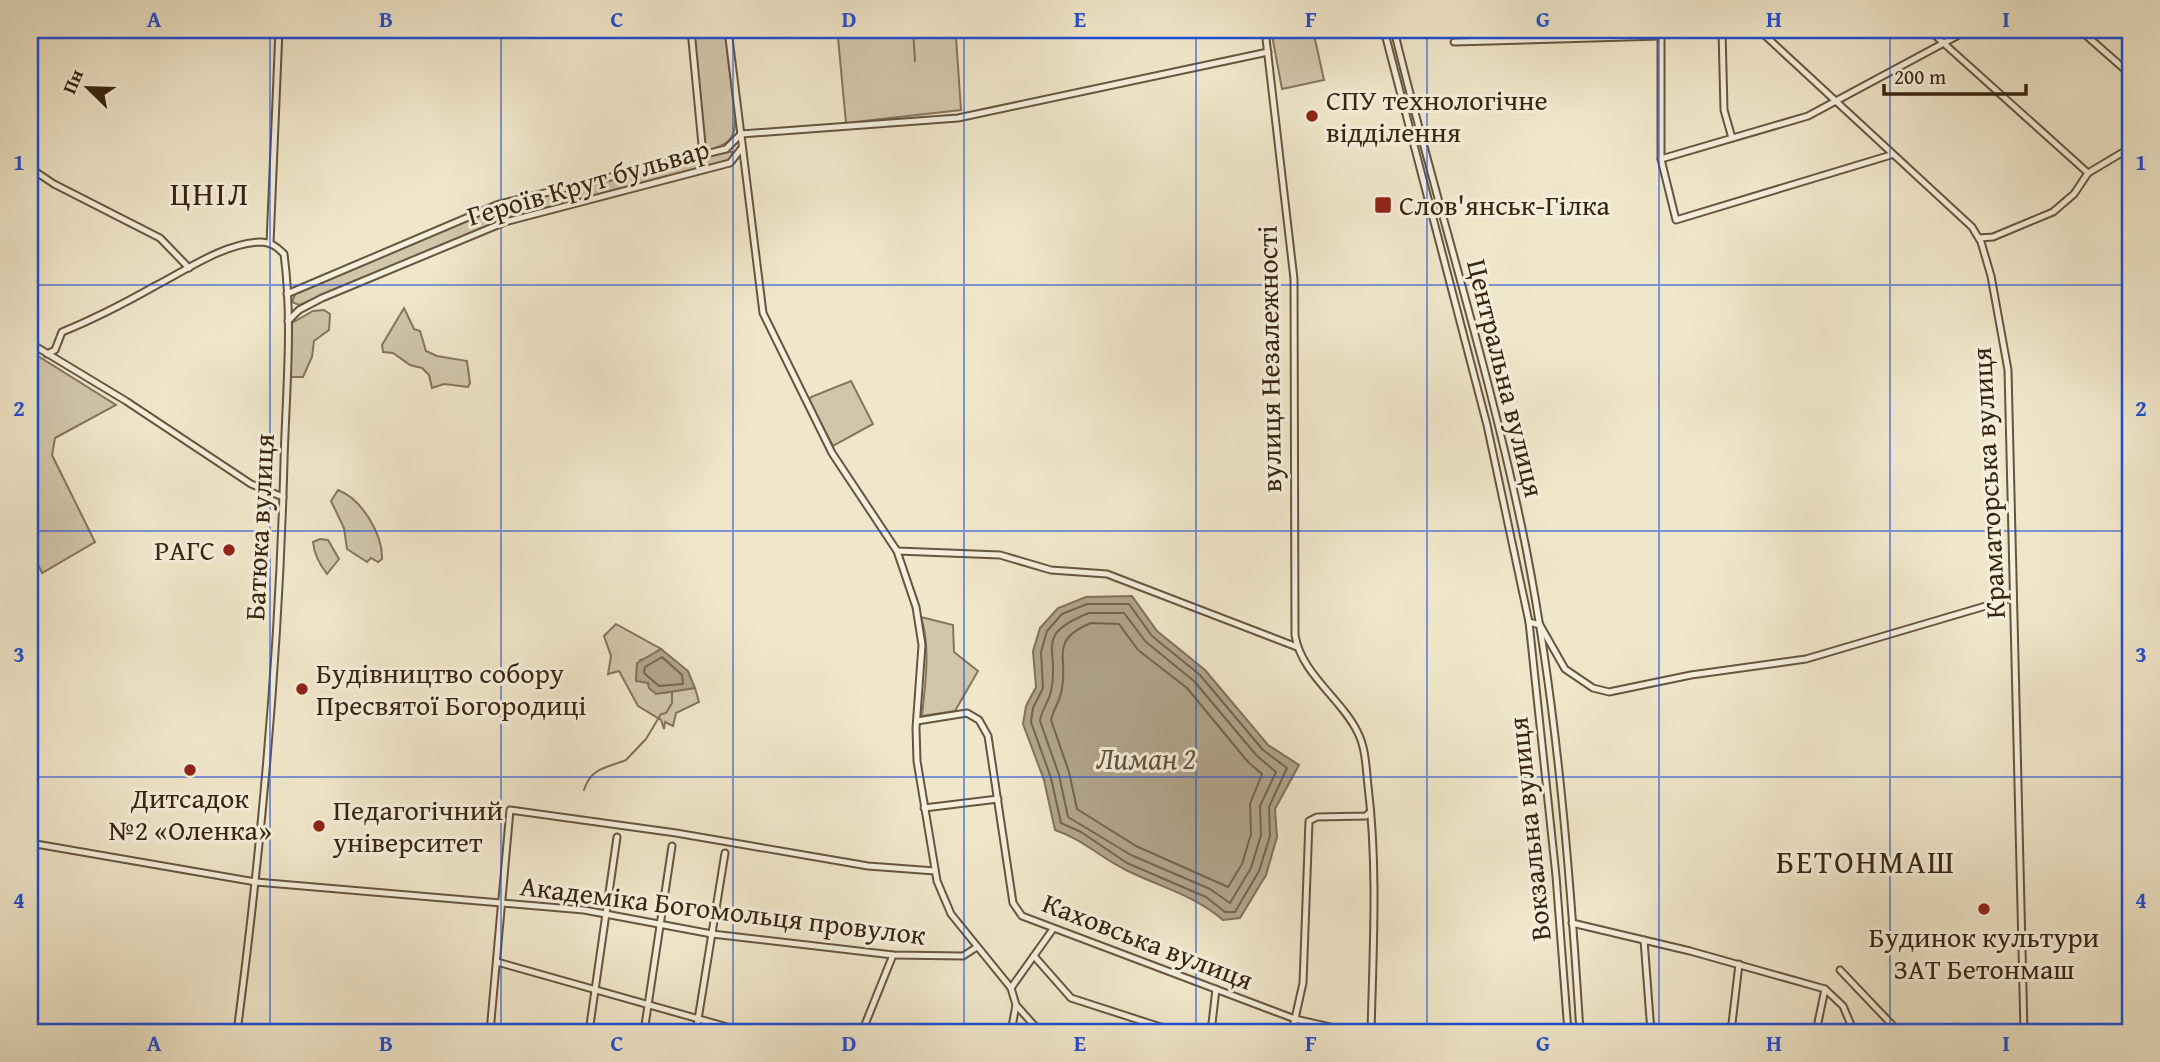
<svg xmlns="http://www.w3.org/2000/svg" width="2160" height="1062" font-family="'Gentium Book Plus',serif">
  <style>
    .green { fill: #d1c6aa; stroke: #84755d; stroke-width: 2 }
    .water { fill: #b1a58b; stroke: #81715a; stroke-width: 2 }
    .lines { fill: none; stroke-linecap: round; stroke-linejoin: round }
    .shore { stroke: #74644e; stroke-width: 2 }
    .stream { stroke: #81715a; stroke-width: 2 }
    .minor-casing { stroke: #66553e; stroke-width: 9 }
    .minor { stroke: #f5efdd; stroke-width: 5 }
    .grid { fill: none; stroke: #1d4ed8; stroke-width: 2; stroke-opacity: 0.55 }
    .poi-dot { fill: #8f2418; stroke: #f5efdd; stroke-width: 2.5 }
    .labels { text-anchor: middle; stroke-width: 6; stroke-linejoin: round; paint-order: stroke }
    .poi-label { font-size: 28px; fill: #382410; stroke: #f5efdd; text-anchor: start }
    .street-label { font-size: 28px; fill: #382410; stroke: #f5efdd }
    .water-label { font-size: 30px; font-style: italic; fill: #62513b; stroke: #f5efdd }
    .quarter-label { font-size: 32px; letter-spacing: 2px; fill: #382410; stroke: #f5efdd }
    .neatline { fill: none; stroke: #1d4ed8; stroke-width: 2.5 }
    .grid-label { font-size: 23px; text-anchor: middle; font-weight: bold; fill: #1d4ed8 }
  </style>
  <rect width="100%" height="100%" fill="#f0e7ca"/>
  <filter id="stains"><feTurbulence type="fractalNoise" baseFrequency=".00286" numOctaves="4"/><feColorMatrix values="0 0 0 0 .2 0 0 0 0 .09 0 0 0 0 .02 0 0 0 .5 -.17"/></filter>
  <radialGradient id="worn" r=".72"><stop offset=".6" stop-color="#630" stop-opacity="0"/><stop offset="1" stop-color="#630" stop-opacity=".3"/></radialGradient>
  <!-- green -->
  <g class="green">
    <path d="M694 30H725L735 117C737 140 726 146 705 151Z"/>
    <polygon points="831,30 988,30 956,37 961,110 846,123 838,38"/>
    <polygon points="1271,30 1313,30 1324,80 1282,89"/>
    <polygon points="729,152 732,152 732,159 504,220 299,305 292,302 296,292 499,205"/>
    <polygon points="404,308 414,329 420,331 426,351 437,356 467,361 470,383 468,387 444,384 432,388 429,375 422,368 410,365 393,353 383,352 382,345"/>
    <polygon points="324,310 330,314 329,330 314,341 312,357 303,377 288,377 292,323 313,311"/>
    <polygon points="30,351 116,405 55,438 52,455 95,542 42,573 30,547"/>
    <polygon points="851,381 873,424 833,446 809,401 811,397"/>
    <path d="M338 490C362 499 383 535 382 559L378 562 371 558 367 562 347 549 344 528 331 501Z"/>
    <path d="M320 539 328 540 339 559 327 574C320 565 314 554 313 542Z"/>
    <path d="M921 617 953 625 954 652 978 671 955 711 922 716C925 684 931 648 921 617Z"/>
    <polygon points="616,624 661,649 649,658 640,660 636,677 649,683 651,690 663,693 695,688 699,702 676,713 673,726 665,722 664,729 661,720 638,706 619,671 608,674 611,656 604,636"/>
  </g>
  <!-- water -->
  <g class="water">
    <path d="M1132 596 1157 631 1205 670 1268 745 1299 765 1275 809 1277 837 1266 875 1240 918 1223 920C1194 895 1160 887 1126 870 1101 858 1082 839 1055 830L1044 780 1023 724 1026 706 1036 687 1033 651 1040 628 1058 608 1086 597Z"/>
    <polygon points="661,649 688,671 695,688 656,694 649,688 648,683 636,681 637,663"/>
  </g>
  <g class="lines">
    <!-- shore -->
    <g class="shore">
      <polygon points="1087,604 1129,604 1152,636 1200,675 1263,750 1287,768 1269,807 1270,836 1259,871 1235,912 1225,912 1206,897 1127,863 1081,832 1061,823 1051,778 1031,722 1033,708 1043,688 1041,652 1047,631 1062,614"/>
      <path d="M1089 613H1124L1146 642 1194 681 1257 756 1276 772 1260 806 1261 835 1251 868 1230 903 1210 889 1131 855 1068 817 1059 775 1040 721C1041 710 1049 702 1051 691 1061 649 1031 636 1089 613Z"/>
      <path d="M1091 623 1119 624 1138 650 1187 688 1248 762 1262 774 1250 804 1251 834 1242 864 1228 887 1136 846 1077 809 1069 772 1051 720C1053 710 1059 703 1061 693 1070 658 1047 641 1091 623Z"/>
      <polygon points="662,657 682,675 683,684 659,686 644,673 645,667"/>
    </g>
    <!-- stream -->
    <g class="stream">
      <polyline points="913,30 915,61"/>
      <path d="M584 790C591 767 607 768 626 760L646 739 661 714 666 713 672 703V692"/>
    </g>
    <!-- minor casing -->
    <g class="minor-casing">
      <g id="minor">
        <polyline points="691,30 703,155"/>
        <polyline points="728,30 763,313 832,453 897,551 916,607 922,645 916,728 917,761 937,881 951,914 1011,988 1016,1005 1011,1032"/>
        <path d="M1265 30 1294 279 1295 635C1301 674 1342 699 1358 733 1366 749 1366 769 1368 786 1378 867 1373 951 1371 1032"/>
        <polyline points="1384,30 1487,425 1529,622 1556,876 1568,1032"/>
        <path d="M1394 30C1436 203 1491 373 1526 548 1557 707 1570 871 1580 1032"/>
        <polyline points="1661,30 1661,159 1676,220 1891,155"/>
        <polyline points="1722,30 1724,110 1732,138"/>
        <polyline points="1759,30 1972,227 1981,242 1991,276 2008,370 2024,1032"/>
        <polyline points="1929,30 2088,173"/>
        <polyline points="2080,30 2130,74"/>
        <polyline points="1454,42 1661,36"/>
        <polyline points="741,134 958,118 1268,52"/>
        <polyline points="1661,159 1808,116 1968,30"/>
        <polyline points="30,168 54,184 160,238 189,268"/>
        <polyline points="1979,238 1993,237 2053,212 2074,194 2088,173 2130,148"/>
        <polyline points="270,243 279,30"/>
        <polyline points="287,294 499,204 726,149 741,134"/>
        <polyline points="288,321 299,310 322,298 505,222 730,163 741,149"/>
        <polyline points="30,343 126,401 251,484 283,497"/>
        <path d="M47 354 55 350 62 332C94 319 125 303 155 286 188 269 223 244 260 242 271 242 277 247 284 254 293 322 286 392 284 461 279 652 262 843 237 1032"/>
        <polyline points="897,551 1000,555 1051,570 1107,574 1297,647"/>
        <polyline points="1529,622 1540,625 1565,669 1593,688 1609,692 1691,675 1806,659 2006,600 2013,593"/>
        <polyline points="917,721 967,713 979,720 988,736 1013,903 1022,916 1295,1019 1352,1032"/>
        <polyline points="924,808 998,799"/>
        <polyline points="30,843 256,882 584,910 712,934 893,955 963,956 977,947"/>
        <polyline points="1572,923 1690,951 1825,989 1843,1006 1854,1032"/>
        <polyline points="1644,940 1651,1032"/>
        <polyline points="1034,956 1071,998 1176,1032"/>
        <polyline points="497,962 745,1032"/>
        <polyline points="1840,970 1899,1032"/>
        <polyline points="1011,988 1053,929"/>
        <polyline points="1016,1005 1040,1032"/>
        <polyline points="490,1028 505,1032"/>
        <polyline points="490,1032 510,810 676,833 868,866 935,871"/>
        <polyline points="589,1032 617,837"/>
        <polyline points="644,1032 672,846"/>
        <polyline points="696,1032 725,853"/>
        <polyline points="862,1032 893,955"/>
        <polyline points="1211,1032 1216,989"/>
        <polyline points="1292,1032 1303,983 1309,821 1317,817 1366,816 1370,812"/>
        <polyline points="1731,1032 1739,964"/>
        <polyline points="1816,1032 1825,989"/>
      </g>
    </g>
    <!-- minor -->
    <use href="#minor" class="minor"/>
  </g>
  <!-- grid -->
  <path class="grid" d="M270 30V1032M501 30V1032M733 30V1032M964 30V1032M1196 30V1032M1427 30V1032M1659 30V1032M1890 30V1032M30 285H2130M30 531H2130M30 777H2130"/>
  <!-- markers -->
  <g class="poi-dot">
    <circle cx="1312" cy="116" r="7"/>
    <rect x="1374" y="196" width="18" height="18" rx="3.5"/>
    <circle cx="229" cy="550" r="7"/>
    <circle cx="302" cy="689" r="7"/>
    <circle cx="190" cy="770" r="7"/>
    <circle cx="319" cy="826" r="7"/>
    <circle cx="1984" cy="909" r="7"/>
  </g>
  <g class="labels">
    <!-- poi labels -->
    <g class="poi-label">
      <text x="1326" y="110">СПУ технологічне<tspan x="1326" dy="32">відділення</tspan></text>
      <text x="1399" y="215">Слов'янськ-Гілка</text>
      <text x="215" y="560" text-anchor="end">РАГС</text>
      <text x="316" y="683">Будівництво собору<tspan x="316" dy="32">Пресвятої Богородиці</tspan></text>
      <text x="190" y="808" text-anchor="middle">Дитсадок<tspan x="190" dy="32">№2 «Оленка»</tspan></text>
      <text x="333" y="820">Педагогічний<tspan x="333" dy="32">університет</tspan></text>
      <text x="1984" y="947" text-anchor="middle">Будинок культури<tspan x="1984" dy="32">ЗАТ Бетонмаш</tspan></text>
    </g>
    <!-- street labels -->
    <g class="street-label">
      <text transform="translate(588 182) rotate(-16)" y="10">Героїв Крут бульвар</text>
      <text transform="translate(1269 359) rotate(-91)" y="10">вулиця Незалежності</text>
      <text transform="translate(1506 378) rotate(76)" y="10">Центральна вулиця</text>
      <text transform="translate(1988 483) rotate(-93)" y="10">Краматорська вулиця</text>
      <text transform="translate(259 527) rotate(-87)" y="10">Батюка вулиця</text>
      <text transform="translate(1529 829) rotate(-96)" y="10">Вокзальна вулиця</text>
      <text transform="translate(723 910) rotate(7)" y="10">Академіка Богомольця провулок</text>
      <text transform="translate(1148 941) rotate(21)" y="10">Каховська вулиця</text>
    </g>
    <!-- water labels -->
    <g class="water-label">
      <text x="1146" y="769">Лиман 2</text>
    </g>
    <!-- quarter labels -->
    <g class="quarter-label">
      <text x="210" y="205">ЦНІЛ</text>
      <text x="1866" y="873">БЕТОНМАШ</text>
    </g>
  </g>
  <!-- margin -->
  <rect width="2160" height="1062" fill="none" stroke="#f0e7ca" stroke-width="77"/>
  <!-- north arrow -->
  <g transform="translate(88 88) rotate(293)" stroke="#f5efdd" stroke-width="5" paint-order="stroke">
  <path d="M0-5L12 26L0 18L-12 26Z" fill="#382410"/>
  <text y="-10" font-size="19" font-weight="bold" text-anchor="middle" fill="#382410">Пн</text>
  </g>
  <!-- scale -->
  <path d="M1884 84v10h142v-10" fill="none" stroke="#382410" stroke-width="3.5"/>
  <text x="1894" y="84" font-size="21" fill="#382410" stroke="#f5efdd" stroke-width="5" paint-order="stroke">200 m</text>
  <rect x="38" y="38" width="2084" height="986" class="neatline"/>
  <g class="grid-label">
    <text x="154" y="27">A</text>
    <text x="386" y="27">B</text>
    <text x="617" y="27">C</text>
    <text x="849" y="27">D</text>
    <text x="1080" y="27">E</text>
    <text x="1311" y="27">F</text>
    <text x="1543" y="27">G</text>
    <text x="1774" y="27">H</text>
    <text x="2006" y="27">I</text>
    <text x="19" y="170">1</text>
    <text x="2141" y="170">1</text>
    <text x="19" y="416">2</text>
    <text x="2141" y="416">2</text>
    <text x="19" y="662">3</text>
    <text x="2141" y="662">3</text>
    <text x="19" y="908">4</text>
    <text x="2141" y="908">4</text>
    <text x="154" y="1051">A</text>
    <text x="386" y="1051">B</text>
    <text x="617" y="1051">C</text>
    <text x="849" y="1051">D</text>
    <text x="1080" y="1051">E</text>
    <text x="1311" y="1051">F</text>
    <text x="1543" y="1051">G</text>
    <text x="1774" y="1051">H</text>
    <text x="2006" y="1051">I</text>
  </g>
  <rect width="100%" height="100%" filter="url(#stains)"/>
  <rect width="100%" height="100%" fill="url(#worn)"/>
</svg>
